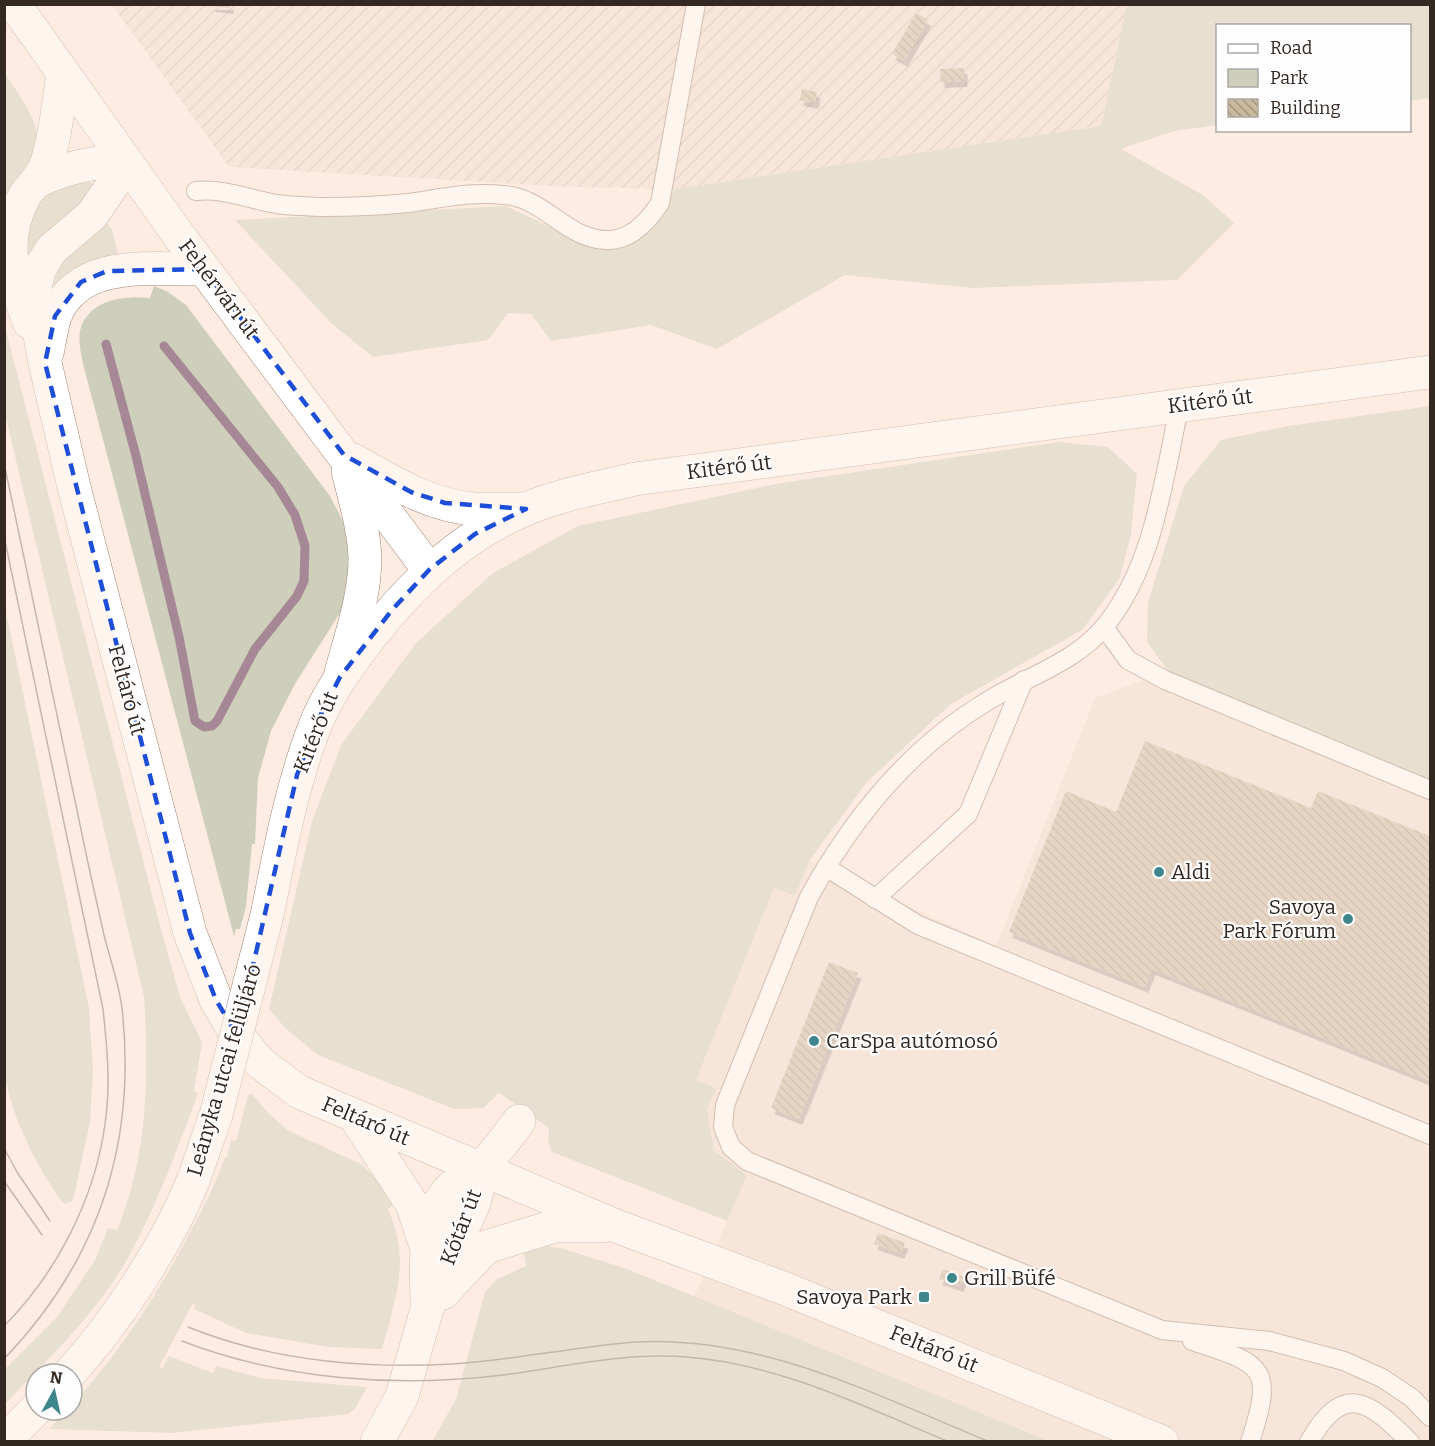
<svg xmlns="http://www.w3.org/2000/svg" width="1435" height="1446" font-family="Bitter,serif">
  <style>
    .built { fill: #f2dcd0 }
    .industrial { fill: url(#industrial-furrows) }
    .green { fill: #cdcfba }
    .lines { fill: none; stroke-linecap: round; stroke-linejoin: round }
    .stream { stroke: #a68795; stroke-width: 9 }
    .building { fill: url(#building-back-hatch); filter: url(#shadow) }
    .service-casing { stroke: #9f8475; stroke-width: 20 }
    .minor-casing { stroke: #9f8475; stroke-width: 34 }
    .tertiary-casing { stroke: #9f8475; stroke-width: 34 }
    .secondary-casing { stroke: #9f8475; stroke-width: 34 }
    .service { stroke: #fff; stroke-width: 18 }
    .minor { stroke: #fff; stroke-width: 33 }
    .tertiary { stroke: #fff; stroke-width: 33 }
    .secondary { stroke: #fff; stroke-width: 33 }
    .tram { stroke: #82746d; stroke-width: 1.5 }
    .secondary-bridge-casing { stroke: #9f8475; stroke-width: 34; stroke-linecap: butt }
    .secondary-bridge { stroke: #fff; stroke-width: 33 }
    .marked { fill: none; stroke: #1d4ed8; stroke-width: 4.5; stroke-dasharray: 12 8; stroke-linejoin: round }
    .poi-dot { fill: #3e868b; stroke: #fdfdfd; stroke-width: 2 }
    .labels { text-anchor: middle; stroke-width: 4.5; stroke-linejoin: round; paint-order: stroke }
    .street-label { font-size: 21px; fill: #332822; stroke: #fdfdfd }
    .poi-label { font-size: 21px; fill: #332822; stroke: #fdfdfd; text-anchor: start }
  </style>
  <defs>
    <pattern id="industrial-furrows" width="10" height="10" patternUnits="userSpaceOnUse" patternTransform="scale(1.5)"><rect width="10" height="10" fill="#f2dcd0"/><path d="M-1 1l2-2M0 10L10 0M9 11l2-2" fill="none" stroke="#d0bdb2"/></pattern>
    <pattern id="building-back-hatch" width="6" height="6" patternUnits="userSpaceOnUse" patternTransform="scale(1.5)"><rect width="6" height="6" fill="#cab99d"/><path d="M-1 5l2 2M0 0l6 6M5-1l2 2" fill="none" stroke="#a59680"/></pattern>
    <filter id="shadow"><feDropShadow dx="3.5" dy="6" stdDeviation="0" flood-color="#0004"/></filter>
  </defs>
  <rect width="100%" height="100%" fill="#feece2"/>
  <!-- built -->
  <polygon class="built" points="1168,671 1430,780 1430,1441 1049,1441 694,1297 747,1175 714,1151 707,1109 696,1080 774,888 795,896 809,861 996,946 1095,698"/>
  <!-- industrial -->
  <polygon class="industrial" points="112,5 1127,5 1101,126 674,189 568,187 229,167"/>
  <!-- green -->
  <g class="green">
    <polygon points="1127,5 1430,5 1430,98 1410,101 1410,26 1218,26 1217,125 1174,131 1121,149 1203,195 1234,223 1177,280 973,288 845,275 717,349 651,325 551,341 531,314 508,313 488,340 373,357 332,324 235,220 506,206 566,234 612,247 653,229 674,189 1101,126"/>
    <path d="M4 72C19 96 47 127 34 157 28 172 14 187 4 200Z"/>
    <polygon points="87,180 93,184 93,191 18,266 17,246 40,199 53,190"/>
    <polygon points="105,220 112,230 119,257 50,295 60,265"/>
    <path d="M154 286 168 292 186 305 330 496 344 523 351 552 343 608 295 684 271 731 258 778 255 844H252L246 907 240 929H236L234 936 83 364C81 353 78 342 80 331 87 300 124 295 150 298Z"/>
    <path d="M4 323 157 914 180 997 202 1042 194 1091 198 1094C177 1149 157 1206 128 1258 96 1314 49 1358 5 1404V1369L57 1317 95 1260 108 1228 117 1230C148 1155 149 1076 144 997L5 414Z"/>
    <polygon points="1430,406 1430,780 1168,671 1147,642 1148,602 1184,486 1221,440 1288,426"/>
    <polygon points="1059,442 1108,447 1137,474 1131,534 1120,578 1082,630 951,704 867,782 809,861 795,896 774,888 696,1080 716,1088 707,1109 714,1151 747,1175 727,1221 552,1152 548,1142 549,1128 499,1093 483,1108 454,1109 318,1055 285,1028 269,1009 312,821 341,745 416,643 493,573 578,526 781,483"/>
    <path d="M5 607 89 1008 93 1071 90 1122 73 1201 64 1204C38 1171 11 1116 5 1074Z"/>
    <path d="M252 1094 269 1114 289 1131 361 1164 380 1182 395 1203 388 1209C411 1261 396 1297 382 1349L328 1347 246 1333 194 1309 195 1305 193 1303 159 1367 162 1369 169 1356 213 1373 216 1366 260 1378 367 1387 355 1409 348 1414 172 1433 49 1429 67 1410H72V1405C119 1353 156 1297 188 1236 202 1210 216 1184 225 1157H227L231 1140 236 1141 248 1095Z"/>
    <polygon points="539,1244 564,1249 627,1269 1049,1441 432,1442 456,1399 485,1292 497,1279 526,1266 523,1247"/>
  </g>
  <g class="lines">
    <!-- stream -->
    <polyline class="stream" points="106,344 136,456 179,637 195,721 204,727 212,726 217,721 255,649 297,596 304,581 305,546 295,515 278,487 164,346"/>
  </g>
  <!-- building -->
  <g class="building">
    <polygon points="212,4 230,4 230,8 212,6"/>
    <polygon points="916,13 928,20 904,61 892,54"/>
    <polygon points="964,68 964,81 941,82 940,69"/>
    <polygon points="802,89 817,92 815,103 800,100"/>
    <polygon points="1145,741 1311,808 1318,791 1430,836 1430,1081 1152,969 1145,987 1009,932 1066,791 1116,812"/>
    <polygon points="829,962 858,973 799,1119 771,1108"/>
    <polygon points="878,1233 905,1243 901,1253 874,1244"/>
    <polygon points="943,1269 964,1277 960,1286 939,1279"/>
  </g>
  <g class="lines">
    <!-- service casing -->
    <g class="service-casing">
      <g id="service">
        <path d="M196 191C224 188 248 199 276 204 290 206 307 206 321 207 350 207 379 206 408 203 443 198 477 190 512 196 547 203 570 240 607 240 630 241 648 221 660 203L696 4"/>
        <path d="M1180 404C1163 480 1155 564 1105 626 1077 661 1029 676 991 699 911 746 853 817 809 897L725 1105 723 1127 731 1147 747 1161 1162 1330 1269 1341 1344 1361 1382 1378 1412 1398 1430 1417"/>
        <polyline points="1104,627 1128,660 1165,680 1430,790"/>
        <polyline points="826,867 918,925 1430,1135"/>
        <polyline points="875,899 968,814 1024,680"/>
        <path d="M1192 1341C1263 1364 1275 1366 1250 1442"/>
        <path d="M1309 1442C1344 1380 1370 1402 1410 1442"/>
      </g>
    </g>
    <!-- minor casing -->
    <g class="minor-casing">
      <g id="minor">
        <path d="M38 181C66 167 93 163 124 159L114 183 92 215 51 250 39 270 33 297 45 363 74 487 190 933 216 1000 235 1032 259 1062 299 1092 616 1226 783 1288 1162 1442"/>
        <path d="M29 322C13 278 0 239 25 195 32 185 41 178 46 165 56 137 58 104 63 75"/>
        <path d="M47 353C50 341 51 328 55 316 79 257 153 270 204 269"/>
        <polyline points="355,1117 412,1204 426,1246"/>
        <polyline points="443,1293 486,1247 555,1226 602,1226"/>
        <path d="M427 1298C426 1263 423 1221 447 1192 456 1180 471 1177 481 1167 495 1154 507 1137 519 1121"/>
        <polyline points="377,1442 402,1396 427,1309 474,1203 478,1188 479,1169"/>
      </g>
    </g>
    <!-- tertiary casing -->
    <g class="tertiary-casing">
      <g id="tertiary">
        <polyline points="14,4 180,237 429,570"/>
        <path d="M353 460C391 481 430 506 474 509 492 510 509 509 526 509"/>
        <path d="M340 677C350 638 365 598 365 558 364 529 355 499 348 471"/>
      </g>
    </g>
    <!-- secondary casing -->
    <g class="secondary-casing">
      <g id="secondary">
        <path d="M268 911C280 849 292 785 315 726 327 695 347 668 367 641 411 585 459 537 526 509 561 494 599 488 635 479L1430 372"/>
        <path d="M69 1374C116 1323 167 1245 193 1181 201 1159 208 1137 216 1115"/>
        <polyline points="4,1441 36,1409"/>
      </g>
    </g>
    <!-- service -->
    <use href="#service" class="service"/>
    <!-- minor -->
    <use href="#minor" class="minor"/>
    <!-- tertiary -->
    <use href="#tertiary" class="tertiary"/>
    <!-- secondary -->
    <use href="#secondary" class="secondary"/>
    <!-- tram -->
    <g class="tram">
      <path d="M4 463C29 580 53 697 78 815 86 855 95 895 104 935 110 959 119 984 122 1008 137 1143 98 1261 4 1359"/>
      <path d="M4 536 103 1009C107 1047 111 1085 105 1124 95 1198 57 1273 4 1326"/>
      <polyline points="4,1148 17,1172 50,1221"/>
      <polyline points="4,1181 42,1235"/>
      <path d="M188 1327C272 1361 364 1369 453 1364 514 1360 574 1347 635 1342 762 1335 875 1395 990 1442"/>
      <path d="M182 1341C283 1380 396 1388 503 1375 564 1367 626 1352 687 1357 779 1364 865 1407 949 1442"/>
    </g>
    <!-- secondary-bridge casing -->
    <g class="secondary-bridge-casing">
      <polyline id="secondary-bridge" points="216,1115 268,911"/>
    </g>
    <!-- secondary-bridge -->
    <use href="#secondary-bridge" class="secondary-bridge"/>
  </g>
  <!-- marked area -->
  <path d="M0 0H1435V1446H0ZM204 269 344 455 411 492 445 503 526 509 475 534 429 570 392 610 340 677 316 724 297 775 237 1035 216 1000 190 933 45 363 55 316 81 282 107 271Z" fill="#feece2" fill-opacity=".55" fill-rule="evenodd"/>
  <path class="marked" d="M204 269 344 455 411 492 445 503 526 509 475 534 429 570 392 610 340 677 316 724 297 775 237 1035 216 1000 190 933 45 363 55 316 81 282 107 271Z"/>
  <!-- markers -->
  <g class="poi-dot">
    <circle cx="1159" cy="872" r="6"/>
    <circle cx="1348" cy="919" r="6"/>
    <circle cx="814" cy="1041" r="6"/>
    <circle cx="952" cy="1278" r="6"/>
    <rect x="918" y="1291" width="12" height="12" rx="3"/>
  </g>
  <g class="labels">
    <!-- street labels -->
    <g class="street-label">
      <text transform="translate(219 289) rotate(53)" y="7">Fehérvári út</text>
      <text transform="translate(1210 401) rotate(-7)" y="7">Kitérő út</text>
      <text transform="translate(729 467) rotate(-7)" y="7">Kitérő út</text>
      <text transform="translate(127 690) rotate(75)" y="7">Feltáró út</text>
      <text transform="translate(316 732) rotate(-68)" y="7">Kitérő út</text>
      <text transform="translate(224 1070) rotate(-74)" y="7">Leányka utcai felüljáró</text>
      <text transform="translate(366 1121) rotate(23)" y="7">Feltáró út</text>
      <text transform="translate(461 1227) rotate(-69)" y="7">Kőtár út</text>
      <text transform="translate(934 1349) rotate(22)" y="7">Feltáró út</text>
    </g>
    <!-- poi labels -->
    <g class="poi-label">
      <text x="1171" y="879">Aldi</text>
      <text x="1336" y="914" text-anchor="end">Savoya<tspan x="1336" dy="24">Park Fórum</tspan></text>
      <text x="826" y="1048">CarSpa autómosó</text>
      <text x="964" y="1285">Grill Büfé</text>
      <text x="912" y="1304" text-anchor="end">Savoya Park</text>
    </g>
  </g>
  <!-- border -->
  <rect width="1435" height="1446" fill="none" stroke="#332822" stroke-width="12"/>
  <!-- legend -->
  <rect x="1216" y="24" width="195" height="108" fill="#fdfdfd" stroke="#aca8a5" stroke-width="1.5"/>
  <rect x="1228" y="44" width="30" height="9" fill="#ffffff" stroke="#aca8a5" stroke-width="1.5"/>
  <text x="1270" y="54" font-size="18" fill="#332822">Road</text>
  <rect x="1228" y="69" width="30" height="18" fill="#cdcfba" stroke="#aca8a5" stroke-width="1.5"/>
  <text x="1270" y="84" font-size="18" fill="#332822">Park</text>
  <rect x="1228" y="99" width="30" height="18" fill="url(#building-back-hatch)" stroke="#aca8a5" stroke-width="1.5"/>
  <text x="1270" y="114" font-size="18" fill="#332822">Building</text>
  <!-- north arrow -->
  <g transform="translate(54 1392) rotate(8)"><circle r="28" fill="#fdfdfd" stroke="#aca8a5" stroke-width="1.5"/>
  <path d="M0-4.5L10 22L0 15L-10 22Z" fill="#3e868b"/>
  <text y="-9" font-size="16" font-weight="bold" text-anchor="middle" fill="#332822">N</text>
  </g>
</svg>
